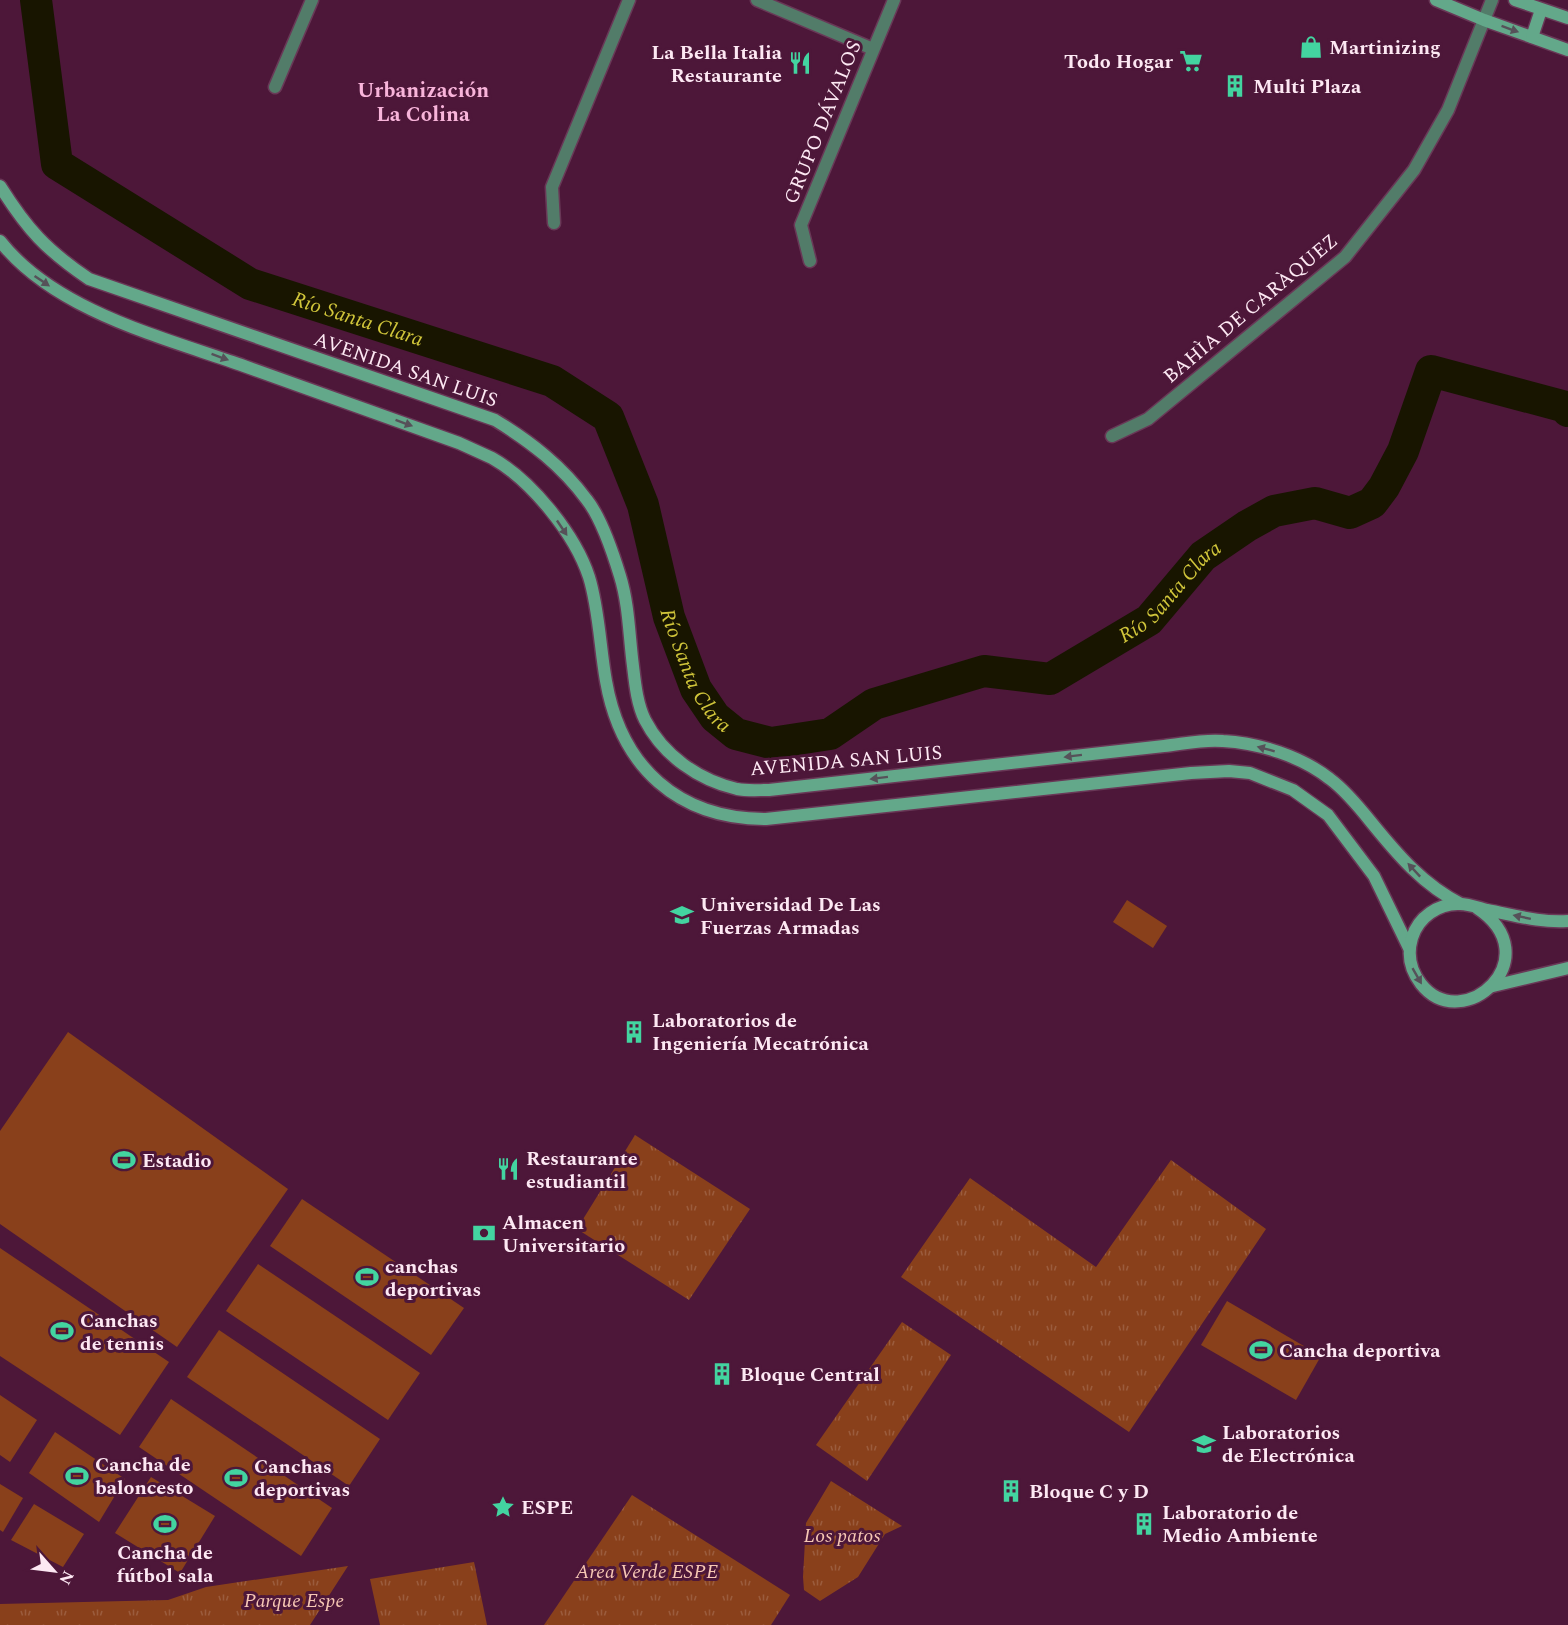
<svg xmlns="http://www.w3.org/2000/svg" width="1568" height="1625" font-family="Spectral,serif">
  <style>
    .grass { fill: url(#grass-tufts) }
    .pitch { fill: #89401b }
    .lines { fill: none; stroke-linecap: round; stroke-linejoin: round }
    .river { stroke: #181500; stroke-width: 32 }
    .street-casing { stroke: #693857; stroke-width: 15 }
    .secondary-casing { stroke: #693857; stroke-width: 15 }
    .street { stroke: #527c69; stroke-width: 12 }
    .secondary { stroke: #63a88a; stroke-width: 12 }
    .oneway { fill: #565159 }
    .labels { text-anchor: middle; stroke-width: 6; stroke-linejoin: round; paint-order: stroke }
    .poi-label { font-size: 20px; font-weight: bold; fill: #fde8f3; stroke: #4d1739; text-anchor: start }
    .street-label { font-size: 20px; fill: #fde8f3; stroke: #4d1739 }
    .park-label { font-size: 20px; font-style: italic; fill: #f7c8b4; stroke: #4d1739 }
    .neighbourhood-label { font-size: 21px; font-weight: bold; fill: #f8b4da; stroke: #4d1739 }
    .water-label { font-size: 21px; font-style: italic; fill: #d0c53a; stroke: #4d1739 }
  </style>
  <defs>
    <pattern id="grass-tufts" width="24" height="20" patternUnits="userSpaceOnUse" patternTransform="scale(1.5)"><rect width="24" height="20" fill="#89401b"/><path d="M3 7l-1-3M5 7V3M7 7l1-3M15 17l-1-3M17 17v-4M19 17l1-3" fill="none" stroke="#9b5c3d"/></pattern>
  </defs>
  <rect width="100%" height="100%" fill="#4d1739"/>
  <!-- grass -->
  <g class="grass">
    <polygon points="635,1135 750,1209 689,1300 577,1229"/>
    <polygon points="1171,1160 1266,1229 1129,1432 901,1277 970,1178 1096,1267"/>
    <polygon points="902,1322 951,1355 867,1481 816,1445"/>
    <polygon points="831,1481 902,1526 885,1534 858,1577 820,1601 804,1590 803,1577 806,1523"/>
    <polygon points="632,1495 790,1595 771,1625 544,1625"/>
    <polygon points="474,1562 487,1625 380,1625 370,1579"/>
    <polygon points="348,1566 310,1625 0,1625 0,1604 168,1600 206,1587"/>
  </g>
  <!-- pitch -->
  <g class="pitch">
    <polygon points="1127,900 1167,926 1153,948 1113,922"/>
    <polygon points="68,1032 288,1189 177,1347 0,1224 0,1131"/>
    <polygon points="302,1199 464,1308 431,1355 270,1246"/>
    <polygon points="0,1248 169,1362 120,1435 0,1356"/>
    <polygon points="258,1264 420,1373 388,1420 226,1311"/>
    <polygon points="1227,1301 1321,1356 1296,1400 1201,1345"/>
    <polygon points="219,1330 380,1439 349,1486 187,1377"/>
    <polygon points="0,1395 37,1420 10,1462 0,1455"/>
    <polygon points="171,1399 332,1508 301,1556 139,1447"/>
    <polygon points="55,1432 125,1479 99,1522 29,1473"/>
    <polygon points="151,1477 215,1516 180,1573 115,1533"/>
    <polygon points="0,1484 23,1498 3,1532 0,1530"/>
    <polygon points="34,1504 84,1534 63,1567 11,1540"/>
  </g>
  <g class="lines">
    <!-- river -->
    <path class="river" id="s1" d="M36 0 57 164 250 284 552 381 608 417 643 505 669 617 696 689 715 717 736 734 771 743 830 734 874 704 984 671 1050 679 1149 620 1203 556 1247 526 1274 511 1315 503 1350 513 1372 503 1384 487 1403 451 1431 371 1566 407 1568 411"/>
    <!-- street casing -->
    <g class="street-casing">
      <g id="street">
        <polyline points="757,0 873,49"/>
        <polyline points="275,87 312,0"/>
        <polyline points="554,223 552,187 629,0"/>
        <polyline points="810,261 801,225 894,0"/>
        <polyline points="1112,436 1148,419 1345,257 1414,170 1448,110 1492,0"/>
      </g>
    </g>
    <!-- secondary casing -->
    <g class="secondary-casing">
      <g id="secondary">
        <polyline points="1436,0 1484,20 1568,50"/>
        <polyline points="1515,0 1568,18"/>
        <polyline points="1532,37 1541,10"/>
        <path d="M0 186C27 229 46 250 89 279L495 420C531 442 562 466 587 500 602 519 613 553 620 576 629 605 629 636 633 666 635 683 637 704 645 720 663 755 698 780 737 789 747 791 758 790 769 790L1164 746C1183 744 1204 739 1223 741 1259 743 1301 756 1330 779 1345 790 1359 807 1371 822 1397 854 1423 885 1461 904"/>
        <path d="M0 241C55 311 162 337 244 366 315 392 387 417 459 443 470 448 481 453 492 458 531 480 575 534 589 577 599 609 600 648 606 681 621 767 678 819 766 819L1191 773 1229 771 1250 773 1293 790 1328 815 1374 876 1409 948"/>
        <path d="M1477 908C1551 957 1463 1037 1421 984 1410 970 1407 955 1412 938 1418 917 1439 903 1460 904 1469 904 1479 908 1487 910 1514 915 1540 923 1568 921"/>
        <polyline points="1493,986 1568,968"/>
      </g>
    </g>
    <!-- street -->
    <use href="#street" class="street"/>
    <!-- secondary -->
    <use href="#secondary" class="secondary"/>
  </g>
  <!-- one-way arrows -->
  <defs><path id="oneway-solid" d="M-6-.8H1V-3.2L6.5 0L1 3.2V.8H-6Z" transform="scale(1.5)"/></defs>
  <g class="oneway">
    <use href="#oneway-solid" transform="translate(1510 29) rotate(20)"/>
    <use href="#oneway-solid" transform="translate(42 281) rotate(34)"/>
    <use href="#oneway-solid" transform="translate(220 357) rotate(20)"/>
    <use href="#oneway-solid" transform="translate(404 423) rotate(20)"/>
    <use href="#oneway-solid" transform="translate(562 528) rotate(56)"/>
    <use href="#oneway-solid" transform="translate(1266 749) rotate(-165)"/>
    <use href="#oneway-solid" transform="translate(1073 756) rotate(173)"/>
    <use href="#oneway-solid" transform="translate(879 778) rotate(173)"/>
    <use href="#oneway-solid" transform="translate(1414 870) rotate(-133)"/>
    <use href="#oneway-solid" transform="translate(1522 917) rotate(-168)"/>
    <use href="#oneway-solid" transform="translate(1417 976) rotate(60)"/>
  </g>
  <!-- icons -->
  <defs>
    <g id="shop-bare" transform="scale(1.8)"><path d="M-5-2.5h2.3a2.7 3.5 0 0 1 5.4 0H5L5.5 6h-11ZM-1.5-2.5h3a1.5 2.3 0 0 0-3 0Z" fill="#43d4a0" stroke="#4d1739" stroke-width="2.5" paint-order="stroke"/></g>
    <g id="supermarket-bare" transform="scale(1.8)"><path d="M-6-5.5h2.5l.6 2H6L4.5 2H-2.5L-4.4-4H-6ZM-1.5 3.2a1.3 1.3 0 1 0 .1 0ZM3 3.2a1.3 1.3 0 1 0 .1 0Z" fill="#43d4a0" stroke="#4d1739" stroke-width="2.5" paint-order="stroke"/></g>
    <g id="restaurant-bare" transform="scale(1.8)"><path d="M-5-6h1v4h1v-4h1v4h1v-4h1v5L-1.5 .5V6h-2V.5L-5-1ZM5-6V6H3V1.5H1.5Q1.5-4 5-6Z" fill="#43d4a0" stroke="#4d1739" stroke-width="2.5" paint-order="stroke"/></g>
    <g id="building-bare" transform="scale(1.8)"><path d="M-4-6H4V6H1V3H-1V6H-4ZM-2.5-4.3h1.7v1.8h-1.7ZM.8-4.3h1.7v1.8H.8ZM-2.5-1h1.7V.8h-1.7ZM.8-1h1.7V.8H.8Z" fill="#43d4a0" stroke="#4d1739" stroke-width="2.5" paint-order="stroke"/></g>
    <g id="university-bare" transform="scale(1.8)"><path d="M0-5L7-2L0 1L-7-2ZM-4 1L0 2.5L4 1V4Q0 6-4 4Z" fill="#43d4a0" stroke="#4d1739" stroke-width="2.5" paint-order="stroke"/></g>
    <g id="stadium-bare" transform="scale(1.8)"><path d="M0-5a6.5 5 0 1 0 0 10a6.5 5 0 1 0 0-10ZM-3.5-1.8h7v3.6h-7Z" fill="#43d4a0" stroke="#4d1739" stroke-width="2.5" paint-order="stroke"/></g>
    <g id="bank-bare" transform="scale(1.8)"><path d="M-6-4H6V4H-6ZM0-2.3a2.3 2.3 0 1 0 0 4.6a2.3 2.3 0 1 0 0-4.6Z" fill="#43d4a0" stroke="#4d1739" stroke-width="2.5" paint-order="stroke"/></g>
    <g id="school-bare" transform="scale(1.8)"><path d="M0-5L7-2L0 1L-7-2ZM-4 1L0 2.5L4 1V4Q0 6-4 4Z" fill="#43d4a0" stroke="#4d1739" stroke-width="2.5" paint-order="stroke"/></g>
    <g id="sight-bare" transform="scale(1.8)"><path d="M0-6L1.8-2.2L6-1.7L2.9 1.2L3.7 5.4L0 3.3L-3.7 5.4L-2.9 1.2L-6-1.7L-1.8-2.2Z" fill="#43d4a0" stroke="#4d1739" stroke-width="2.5" paint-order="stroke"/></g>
  </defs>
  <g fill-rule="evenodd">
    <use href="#shop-bare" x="1311" y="47"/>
    <use href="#supermarket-bare" x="1191" y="61"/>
    <use href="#restaurant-bare" x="800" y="63"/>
    <use href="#building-bare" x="1235" y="86"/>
    <use href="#university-bare" x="682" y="915"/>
    <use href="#building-bare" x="634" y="1032"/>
    <use href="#stadium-bare" x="124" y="1160"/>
    <use href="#restaurant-bare" x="508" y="1169"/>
    <use href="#bank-bare" x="484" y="1233"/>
    <use href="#stadium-bare" x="367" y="1277"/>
    <use href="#stadium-bare" x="62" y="1331"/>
    <use href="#stadium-bare" x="1261" y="1350"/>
    <use href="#building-bare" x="722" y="1374"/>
    <use href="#school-bare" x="1204" y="1444"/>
    <use href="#stadium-bare" x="77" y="1476"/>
    <use href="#stadium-bare" x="236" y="1478"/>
    <use href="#building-bare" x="1011" y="1491"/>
    <use href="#sight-bare" x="503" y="1507"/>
    <use href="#stadium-bare" x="165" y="1524"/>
    <use href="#building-bare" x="1144" y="1524"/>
  </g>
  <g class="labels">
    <!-- poi labels -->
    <g class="poi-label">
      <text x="1329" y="54">Martinizing</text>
      <text x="782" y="59" text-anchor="end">La Bella Italia<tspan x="782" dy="23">Restaurante</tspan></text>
      <text x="1173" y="68" text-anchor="end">Todo Hogar</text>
      <text x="1253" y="93">Multi Plaza</text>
      <text x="700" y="911">Universidad De Las<tspan x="700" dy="23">Fuerzas Armadas</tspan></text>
      <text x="652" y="1027">Laboratorios de<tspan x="652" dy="23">Ingeniería Mecatrónica</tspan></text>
      <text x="526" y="1165">Restaurante<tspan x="526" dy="23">estudiantil</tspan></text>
      <text x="142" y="1167">Estadio</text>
      <text x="502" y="1229">Almacen<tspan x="502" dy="23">Universitario</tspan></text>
      <text x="385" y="1273">canchas<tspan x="385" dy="23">deportivas</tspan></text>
      <text x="80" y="1327">Canchas<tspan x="80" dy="23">de tennis</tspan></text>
      <text x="1279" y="1357">Cancha deportiva</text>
      <text x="740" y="1381">Bloque Central</text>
      <text x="1222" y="1439">Laboratorios<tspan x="1222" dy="23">de Electrónica</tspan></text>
      <text x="95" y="1471">Cancha de<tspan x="95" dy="23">baloncesto</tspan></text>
      <text x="254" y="1473">Canchas<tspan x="254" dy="23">deportivas</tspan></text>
      <text x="1029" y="1498">Bloque C y D</text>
      <text x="521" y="1514">ESPE</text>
      <text x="1162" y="1519">Laboratorio de<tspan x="1162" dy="23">Medio Ambiente</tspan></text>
      <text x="165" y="1559" text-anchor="middle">Cancha de<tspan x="165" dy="23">fútbol sala</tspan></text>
    </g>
    <!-- street labels -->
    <g class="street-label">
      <text transform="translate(822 122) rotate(-68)" y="7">GRUPO DÁVALOS</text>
      <text transform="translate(1250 308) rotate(-40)" y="7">BAHÌA DE CARÀQUEZ</text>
      <text transform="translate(406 369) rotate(19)" y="7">AVENIDA SAN LUIS</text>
      <text transform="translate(846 760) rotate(-5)" y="7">AVENIDA SAN LUIS</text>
    </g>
    <!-- park labels -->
    <g class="park-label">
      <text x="842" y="1542">Los patos</text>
      <text x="647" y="1578">Area Verde ESPE</text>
      <text x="294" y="1607">Parque Espe</text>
    </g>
    <!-- neighbourhood labels -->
    <g class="neighbourhood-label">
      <text x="423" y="97">Urbanización<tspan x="423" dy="24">La Colina</tspan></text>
    </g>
    <!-- water labels -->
    <g class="water-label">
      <text dy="7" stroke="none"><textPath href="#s1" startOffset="506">Río Santa Clara</textPath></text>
      <text dy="7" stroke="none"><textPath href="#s1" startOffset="1604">Río Santa Clara</textPath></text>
      <text dy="7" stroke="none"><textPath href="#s1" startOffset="1046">Río Santa Clara</textPath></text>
    </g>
  </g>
  <!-- north arrow -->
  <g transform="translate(54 1571) rotate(118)" stroke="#4d1739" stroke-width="4.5" paint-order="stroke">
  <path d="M0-4.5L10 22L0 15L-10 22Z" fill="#fde8f3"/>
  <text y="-9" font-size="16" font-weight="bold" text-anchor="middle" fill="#fde8f3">N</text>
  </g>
</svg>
